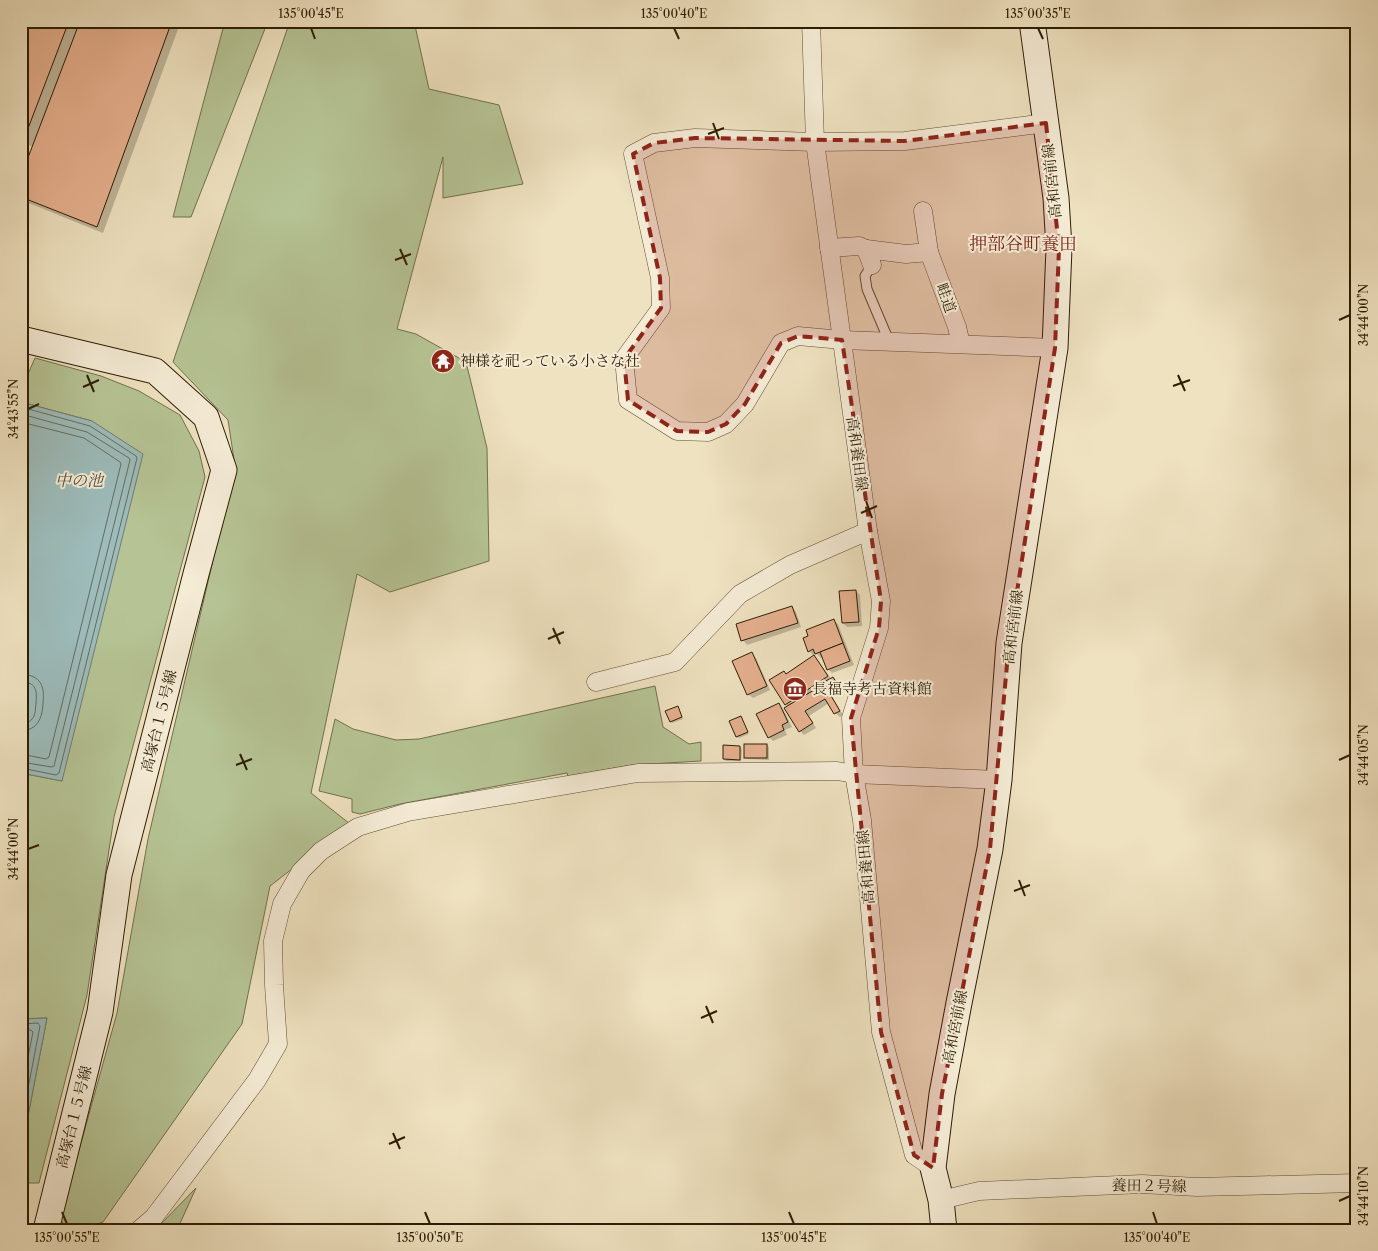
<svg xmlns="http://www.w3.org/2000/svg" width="1378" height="1251" font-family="'Libre Caslon Text','Noto Serif JP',serif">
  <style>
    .green { fill: #b6c495; stroke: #72704c }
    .water { fill: #9dbcbb; stroke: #707c71 }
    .shadow { fill: #0003 }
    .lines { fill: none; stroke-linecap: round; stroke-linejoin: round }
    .shore { stroke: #656c5f; stroke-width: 1 }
    .building { fill: #e6b08e; stroke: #2d1d03 }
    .lane-casing { stroke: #5e4e32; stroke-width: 11 }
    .street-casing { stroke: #5e4e32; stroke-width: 19 }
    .secondary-casing { stroke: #2d1d03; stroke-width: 27 }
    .lane { stroke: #f5ecd6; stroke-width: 9 }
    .street { stroke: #f5ecd6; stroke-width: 18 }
    .secondary { stroke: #f5ecd6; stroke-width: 25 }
    .marked { fill: #8f2418; fill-opacity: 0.2; stroke: #8f2418; stroke-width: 4; stroke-dasharray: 10 6; stroke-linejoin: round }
    .ticks { fill: none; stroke: #2d1d03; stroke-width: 2 }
    .labels { text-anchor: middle; stroke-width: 4; stroke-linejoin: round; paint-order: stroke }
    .street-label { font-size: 15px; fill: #2d1d03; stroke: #f5ecd6 }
    .poi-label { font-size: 15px; fill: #2d1d03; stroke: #f5ecd6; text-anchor: start }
    .water-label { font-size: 16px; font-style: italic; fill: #4f4d3a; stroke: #f5ecd6 }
    .quarter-label { font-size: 18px; fill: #7a1f14; stroke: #f5ecd6 }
    .neatline { fill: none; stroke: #2d1d03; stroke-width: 2 }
    .ticks-label { font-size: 12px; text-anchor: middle; fill: #2d1d03 }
  </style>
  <rect width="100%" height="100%" fill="#efe2c0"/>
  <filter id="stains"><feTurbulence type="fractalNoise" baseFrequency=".004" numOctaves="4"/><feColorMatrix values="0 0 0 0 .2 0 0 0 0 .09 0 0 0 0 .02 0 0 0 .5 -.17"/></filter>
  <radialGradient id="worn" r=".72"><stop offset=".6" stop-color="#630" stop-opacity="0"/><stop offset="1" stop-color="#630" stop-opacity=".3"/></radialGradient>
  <!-- green -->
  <g class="green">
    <polygon points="225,21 268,21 191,217 173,217"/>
    <polygon points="290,21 414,21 429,89 499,105 523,184 443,198 443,157 397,329 416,334 466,362 487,448 489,561 390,592 357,574 311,793 350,824 270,886 242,1024 103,1222 80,1230 68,1230 60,1219 117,1013 148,839 235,466 228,420 173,362"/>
    <polygon points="35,358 101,376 139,391 180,415 199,451 205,477 114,817 87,995 39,1183 21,1183 21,1152 47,1018 21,1019 21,773 62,781 92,421 21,402 21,390"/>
    <polygon points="655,686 663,727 689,744 701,742 701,761 632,765 568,776 567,773 400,804 360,814 352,812 352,799 319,791 335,719 353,729 396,740 419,739"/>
    <polygon points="196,1188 177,1230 155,1230"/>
  </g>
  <!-- water -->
  <g class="water">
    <polygon points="21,402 92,421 143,454 62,781 21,773 21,735 26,694 21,693"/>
    <polygon points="47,1018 21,1152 21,1019"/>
  </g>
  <!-- shadow -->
  <g class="shadow">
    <polygon points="21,21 181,21 103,233 21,200 21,180 34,147 21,143"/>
    <polygon points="856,591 860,595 862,626 847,627 843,623"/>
    <polygon points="792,607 796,612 801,627 747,645 743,640"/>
    <polygon points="833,620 838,624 854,665 832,673 828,669 824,657 821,658 817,654 813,655 809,651"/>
    <polygon points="752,654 756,658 770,690 753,698 748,694"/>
    <polygon points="814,656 818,661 831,679 824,686 828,690 843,715 840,717 835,713 829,703 809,716 816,728 804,735 800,731 789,707 786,704 786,675"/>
    <polygon points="779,705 783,709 792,727 785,730 787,735 773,741 769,737"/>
    <polygon points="679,710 683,719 672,723 671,721"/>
    <polygon points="741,718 749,734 739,738 737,737"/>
    <polygon points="767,745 769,747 769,760 747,759 745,758"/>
    <polygon points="740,747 742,749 741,761 726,761 724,759"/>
  </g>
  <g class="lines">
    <!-- shore -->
    <g class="shore">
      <polyline points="21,407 90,426 136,456 137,458 59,773 56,775 21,768"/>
      <polyline points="21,414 87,432 129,458 130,460 54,766 52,767 21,762"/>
      <polyline points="21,422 84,438 120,462 121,464 49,757 46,759 21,754"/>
      <path d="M21 674C41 675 45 686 43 704 42 718 38 730 21 731"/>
      <path d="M21 682C37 682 37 691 36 704 35 709 36 715 32 719 29 723 26 723 21 724"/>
      <polyline points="21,1024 38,1023 40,1026 21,1125"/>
      <polyline points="21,1030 31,1030 33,1032 21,1092"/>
    </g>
  </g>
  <!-- building -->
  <g class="building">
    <polygon points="21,21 69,21 24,139 21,138"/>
    <polygon points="80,21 172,21 97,227 21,197 21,176"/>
    <polygon points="856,590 859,622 842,623 839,591"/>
    <polygon points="792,606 798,623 741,641 736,624"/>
    <polygon points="834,619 843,643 815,654 813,649 808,652 803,638 808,636 806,630"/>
    <polygon points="843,643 850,661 827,670 820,652"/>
    <polygon points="752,652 767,686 747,695 732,661"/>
    <polygon points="814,655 828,676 785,705 769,680 784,671 786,674"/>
    <polygon points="833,677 840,688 831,694 824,682"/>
    <polygon points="824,684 840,711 834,714 825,699 805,711 813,723 799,732 784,708"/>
    <polygon points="779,703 788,722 782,725 784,730 768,738 756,714"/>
    <polygon points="678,706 682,717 670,722 665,711"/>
    <polygon points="741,716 748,732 736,737 729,721"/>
    <rect x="744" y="744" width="23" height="14"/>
    <polygon points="723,745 740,746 740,760 723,759"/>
  </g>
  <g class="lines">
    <!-- lane casing -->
    <g class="lane-casing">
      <polyline id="lane" points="872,265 865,276 867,289 889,341"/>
    </g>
    <!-- street casing -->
    <g class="street-casing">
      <g id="street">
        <polyline points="811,21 815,142 868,531 881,601 879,628 851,718 854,774 862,820 881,1032 914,1155 933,1168"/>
        <polyline points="1046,123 905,141 815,142 695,138 654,143 633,154 660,278 661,308 624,359 628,400 677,431 708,432 726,424 745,404 781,343 798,336 842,340 1055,348"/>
        <polyline points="829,248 859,246 866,249"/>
        <polyline points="929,252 957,327 961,344"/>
        <polyline points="872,265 866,249 906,254 929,252 923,211"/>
        <polyline points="596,682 675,662 740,594 790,565 868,531"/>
        <polyline points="941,1200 979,1191 1142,1184 1197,1187 1357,1183"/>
        <polyline points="139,1230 154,1217 257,1080 278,1044 274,985 273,941 282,904 301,871 321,851 358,827 408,812 638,773 837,771 854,774 999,780"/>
      </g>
    </g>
    <!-- secondary casing -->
    <g class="secondary-casing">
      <g id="secondary">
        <polyline points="21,339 155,371 206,417 224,470 196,574 119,875 100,1012 46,1230"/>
        <polyline points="944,1230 941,1200 933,1168 942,1094 959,1003 990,849 999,780 1009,643 1055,348 1059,248 1056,198 1032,21"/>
      </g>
    </g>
    <!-- lane -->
    <use href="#lane" class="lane"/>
    <!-- street -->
    <use href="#street" class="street"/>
    <!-- secondary -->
    <use href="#secondary" class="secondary"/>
  </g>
  <!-- marked area -->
  <path class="marked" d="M1046 123 1059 248 1055 348 1009 643 990 849 942 1094 933 1168 914 1155 881 1032 851 718 879 628 881 601 842 340 798 336 781 343 745 404 726 424 708 432 677 431 628 400 624 359 661 308 660 278 633 154 654 143 695 138 905 141Z"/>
  <!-- ticks -->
  <path class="ticks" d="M311 28 315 39M674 28 679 39M1038 28 1043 39M713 123 719 139M708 134 724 128M400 249 407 265M395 260 411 254M1339 320 1350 315M87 375 94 392M1178 375 1185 391M1173 386 1190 380M83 387 99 380M28 409 39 404M866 501 872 518M861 513 877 506M553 628 560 644M548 639 564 632M240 754 247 770M1339 760 1350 755M236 765 252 759M28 849 39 845M1019 880 1025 896M1014 891 1030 885M706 1006 713 1023M701 1018 717 1011M393 1133 400 1149M389 1144 405 1137M1339 1201 1350 1196M62 1212 67 1224M425 1212 430 1224M789 1212 794 1224M1153 1212 1157 1224"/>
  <!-- icons -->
  <defs>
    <g id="temple-disc" transform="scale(1.25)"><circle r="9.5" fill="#8f2418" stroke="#f5ecd6"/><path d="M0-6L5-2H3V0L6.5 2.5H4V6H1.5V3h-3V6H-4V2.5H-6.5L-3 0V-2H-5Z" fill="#fff"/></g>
    <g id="museum-disc" transform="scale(1.25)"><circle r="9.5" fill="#8f2418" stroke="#f5ecd6"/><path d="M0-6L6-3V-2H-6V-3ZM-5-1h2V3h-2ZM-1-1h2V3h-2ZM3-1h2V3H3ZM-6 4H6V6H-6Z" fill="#fff"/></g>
  </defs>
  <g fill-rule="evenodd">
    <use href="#temple-disc" x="443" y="361"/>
    <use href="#museum-disc" x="795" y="689"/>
  </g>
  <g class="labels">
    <!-- street labels -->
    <g class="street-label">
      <text transform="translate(1052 181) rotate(-96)" y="5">高和宮前線</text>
      <text transform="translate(946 298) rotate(70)" y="5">畦道</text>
      <text transform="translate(857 454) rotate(82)" y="5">高和養田線</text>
      <text transform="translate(1013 627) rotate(-83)" y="5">高和宮前線</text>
      <text transform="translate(159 721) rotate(-76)" y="5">高塚台１５号線</text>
      <text transform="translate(866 867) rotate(-95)" y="5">高和養田線</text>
      <text transform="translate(955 1027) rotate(-79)" y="5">高和宮前線</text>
      <text transform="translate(74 1117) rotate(-76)" y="5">高塚台１５号線</text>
      <text transform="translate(1149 1186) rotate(1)" y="5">養田２号線</text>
    </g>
    <!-- poi labels -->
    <g class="poi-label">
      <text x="460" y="366">神様を祀っている小さな社</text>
      <text x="812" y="694">長福寺考古資料館</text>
    </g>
    <!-- water labels -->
    <g class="water-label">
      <text x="79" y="486">中の池</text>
    </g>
    <!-- quarter labels -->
    <g class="quarter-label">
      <text x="1023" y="250">押部谷町養田</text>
    </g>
  </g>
  <!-- margin -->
  <rect width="1378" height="1251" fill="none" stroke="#efe2c0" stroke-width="55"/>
  <rect x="28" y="28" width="1322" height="1196" class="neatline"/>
  <g class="ticks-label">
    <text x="311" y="18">135°00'45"E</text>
    <text x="674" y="18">135°00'40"E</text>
    <text x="1038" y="18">135°00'35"E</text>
    <text transform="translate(1364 315) rotate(-90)" y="4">34°44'00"N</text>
    <text transform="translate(14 409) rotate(-90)" y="4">34°43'55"N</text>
    <text transform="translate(1364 755) rotate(-90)" y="4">34°44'05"N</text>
    <text transform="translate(14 849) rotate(-90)" y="4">34°44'00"N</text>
    <text transform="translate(1364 1196) rotate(-90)" y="4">34°44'10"N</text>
    <text x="67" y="1242">135°00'55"E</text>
    <text x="430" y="1242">135°00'50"E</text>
    <text x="794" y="1242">135°00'45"E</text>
    <text x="1157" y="1242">135°00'40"E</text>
  </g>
  <rect width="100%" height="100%" filter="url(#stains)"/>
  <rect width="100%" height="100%" fill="url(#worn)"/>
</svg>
